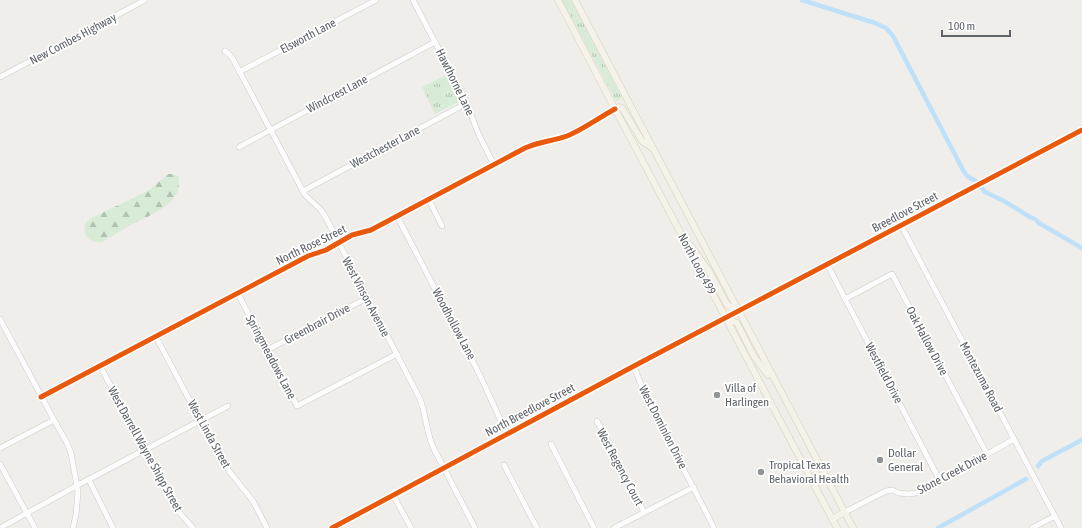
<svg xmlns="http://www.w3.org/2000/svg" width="1082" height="528" font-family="'Asap Condensed',sans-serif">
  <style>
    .grass { fill: url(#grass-tufts) }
    .forest { fill: url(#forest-firs) }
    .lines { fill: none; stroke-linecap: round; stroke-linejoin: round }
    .canal { stroke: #bfe0f9; stroke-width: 4.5 }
    .minor-casing { stroke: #cbcccc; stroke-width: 6 }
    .major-casing { stroke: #d7ceb8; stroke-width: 7 }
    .minor { stroke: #fdfcfc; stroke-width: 5 }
    .major { stroke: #f4f2e9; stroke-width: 6 }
    .cycleway-casing { stroke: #fff; stroke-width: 8 }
    .cycleway { stroke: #e8590c; stroke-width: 5 }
    .poi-dot { fill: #919496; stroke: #fff; stroke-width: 1.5 }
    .labels { text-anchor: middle; stroke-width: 3.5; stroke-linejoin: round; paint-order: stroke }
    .street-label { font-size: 12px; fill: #5f6368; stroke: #fff }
    .poi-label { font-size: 12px; fill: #5f6368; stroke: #fff; text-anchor: start }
  </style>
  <defs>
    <pattern id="grass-tufts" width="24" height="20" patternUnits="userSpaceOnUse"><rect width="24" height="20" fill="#d8ebd6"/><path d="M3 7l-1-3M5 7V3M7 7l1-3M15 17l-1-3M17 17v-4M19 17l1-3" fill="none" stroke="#b2c2b1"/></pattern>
    <pattern id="forest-firs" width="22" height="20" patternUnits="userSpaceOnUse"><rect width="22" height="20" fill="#d8ebd6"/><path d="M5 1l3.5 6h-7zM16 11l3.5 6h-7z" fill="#b2c2b1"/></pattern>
  </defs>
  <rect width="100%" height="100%" fill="#efeeea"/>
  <!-- grass -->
  <g class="grass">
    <polygon points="562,0 571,0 622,98 616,101"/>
    <polygon points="446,75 460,101 435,114 422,87"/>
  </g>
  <!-- forest -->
  <path class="forest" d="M168 174C172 174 177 174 179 178 179 180 179 183 179 184 179 206 145 217 129 226 120 231 111 237 102 242 88 244 78 230 89 219L148 191Z"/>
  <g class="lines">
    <!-- canal -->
    <g class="canal">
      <polyline points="802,0 875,23 886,28 893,36 963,170 967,176 977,182 985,192 1004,201 1030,217 1035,219 1039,223 1082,248"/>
      <polyline points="1038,466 1042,461 1082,440"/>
      <polyline points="938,528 1026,479"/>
    </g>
    <!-- minor casing -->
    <g class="minor-casing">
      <g id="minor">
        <polyline points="413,0 467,103 478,133 494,165"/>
        <path d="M225 51 230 55 234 61 305 195 321 210 325 216 420 399C426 414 426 431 433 447L475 528"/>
        <polyline points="239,72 376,0"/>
        <polyline points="0,77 145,0"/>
        <polyline points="239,147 435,42"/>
        <polyline points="303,191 467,103"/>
        <polyline points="429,200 442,226"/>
        <path d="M397 216 472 360C485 384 495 409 507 434"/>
        <polyline points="901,225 1061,528"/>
        <polyline points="827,264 940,481"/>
        <polyline points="238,294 297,406 397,354"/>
        <polyline points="845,299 892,274 987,454"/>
        <polyline points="0,319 54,420 67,443 71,453 78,492 76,515 73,528"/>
        <polyline points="156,337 222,461 233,476 253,501 267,528"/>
        <polyline points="267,350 367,298"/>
        <polyline points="100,366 146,450 177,510 193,528"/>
        <path d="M634 366C645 398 661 427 677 457 690 481 702 504 714 528"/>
        <path d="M41 397 308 256 326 250 352 235 371 230 525 148C538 142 553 141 567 136 582 130 600 117 615 109"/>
        <polyline points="597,421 644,512"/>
        <polyline points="551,444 594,528"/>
        <polyline points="0,448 54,420"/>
        <polyline points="0,464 35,528"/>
        <polyline points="504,465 537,528"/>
        <polyline points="89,480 113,528"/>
        <polyline points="393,495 411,528"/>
        <polyline points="845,512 886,491 892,490 899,493 908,494 916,493 940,481 1014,439"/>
        <polyline points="0,528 78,485 228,406"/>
        <polyline points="332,528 634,366 1082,130"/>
        <polyline points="614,528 694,487"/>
        <polyline points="1032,528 1055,516"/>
      </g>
    </g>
    <!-- major casing -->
    <g class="major-casing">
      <g id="major">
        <polyline points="558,0 615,109 837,528"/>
        <polyline points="575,0 853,528"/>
        <polyline points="615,109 618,107 622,108 642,141 651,147"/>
        <polyline points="690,245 709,271 727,305 738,311"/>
        <polyline points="725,318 737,323 753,355 768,375"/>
        <polyline points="832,519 845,512"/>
      </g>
    </g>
    <!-- minor -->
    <use href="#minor" class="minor"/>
    <!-- major -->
    <use href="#major" class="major"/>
    <!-- cycleway casing -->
    <g class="cycleway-casing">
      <g id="cycleway">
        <path d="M41 397 308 256 326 250 352 235 371 230 525 148C538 142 553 141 567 136 582 130 600 117 615 109"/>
        <polyline points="332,528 634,366 1082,130"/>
      </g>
    </g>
    <!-- cycleway -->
    <use href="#cycleway" class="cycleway"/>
  </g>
  <!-- markers -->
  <g class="poi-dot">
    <circle cx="717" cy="395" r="4"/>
    <circle cx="880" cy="460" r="4"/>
    <circle cx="761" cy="472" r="4"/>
  </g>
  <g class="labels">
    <!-- street labels -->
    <g class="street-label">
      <text transform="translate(308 36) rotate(-28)" y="4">Elsworth Lane</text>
      <text transform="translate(73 39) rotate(-28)" y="4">New Combes Highway</text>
      <text transform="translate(455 82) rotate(64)" y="4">Hawthorne Lane</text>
      <text transform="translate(337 94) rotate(-28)" y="4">Windcrest Lane</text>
      <text transform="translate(385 147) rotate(-28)" y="4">Westchester Lane</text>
      <text transform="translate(905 212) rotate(-28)" y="4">Breedlove Street</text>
      <text transform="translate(311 245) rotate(-26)" y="4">North Rose Street</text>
      <text transform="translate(697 264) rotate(62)" y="4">North Loop 499</text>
      <text transform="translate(366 297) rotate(62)" y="4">West Vinson Avenue</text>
      <text transform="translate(317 324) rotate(-28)" y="4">Greenbrair Drive</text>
      <text transform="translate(454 324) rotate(62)" y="4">Woodhollow Lane</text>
      <text transform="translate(927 341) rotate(62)" y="4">Oak Hallow Drive</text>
      <text transform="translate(271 357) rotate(62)" y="4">Springmeadows Lane</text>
      <text transform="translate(884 373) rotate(62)" y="4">Westfield Drive</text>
      <text transform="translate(981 377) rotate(62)" y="4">Montezuma Road</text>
      <text transform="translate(530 410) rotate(-28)" y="4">North Breedlove Street</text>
      <text transform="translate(663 427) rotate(63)" y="4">West Dominion Drive</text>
      <text transform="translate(209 434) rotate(61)" y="4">West Linda Street</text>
      <text transform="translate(145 449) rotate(61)" y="4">West Darrell Wayne Shipp Street</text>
      <text transform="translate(620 467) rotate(62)" y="4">West Regency Court</text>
      <text transform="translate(952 473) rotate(-28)" y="4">Stone Creek Drive</text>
    </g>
    <!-- poi labels -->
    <g class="poi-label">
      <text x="725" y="392">Villa of<tspan x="725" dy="14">Harlingen</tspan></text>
      <text x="888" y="457">Dollar<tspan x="888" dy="14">General</tspan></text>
      <text x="769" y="469">Tropical Texas<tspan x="769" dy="14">Behavioral Health</tspan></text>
    </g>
  </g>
  <!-- scale -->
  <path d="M942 30v6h68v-6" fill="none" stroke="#5f6368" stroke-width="2"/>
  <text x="948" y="30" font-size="12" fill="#5f6368" stroke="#ffffff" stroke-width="3" paint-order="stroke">100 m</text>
</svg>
